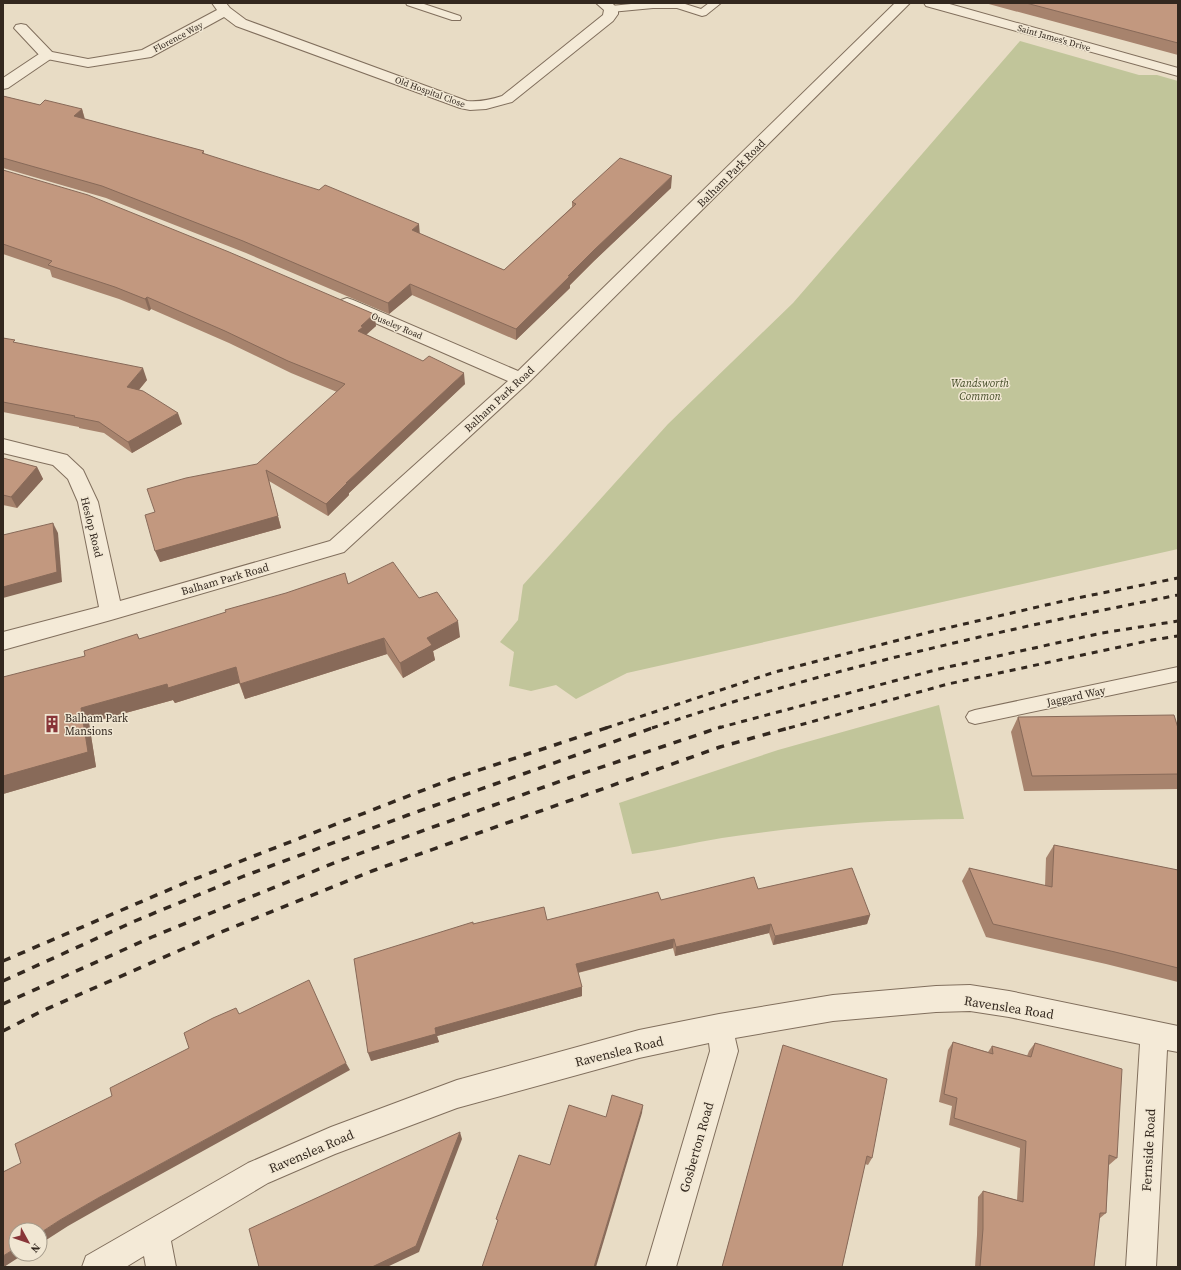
<svg xmlns="http://www.w3.org/2000/svg" width="1181" height="1270" font-family="'Source Serif 4',serif">
  <style>
    .green { fill: #c1c59a }
    .lines { fill: none; stroke-linecap: round; stroke-linejoin: round }
    .service-casing { stroke: #816f5d; stroke-width: 2 }
    .pedestrian-casing { stroke: #816f5d; stroke-width: 2 }
    .minor-casing { stroke: #816f5d; stroke-width: 2 }
    .service { fill: #f4ead7; fill-rule: evenodd }
    .pedestrian { fill: #f4ead7; fill-rule: evenodd }
    .minor { fill: #f4ead7; fill-rule: evenodd }
    .rail-far1 { stroke: #33281f; stroke-width: 3; stroke-dasharray: 6 6; stroke-linecap: butt }
    .rail { stroke: #33281f; stroke-width: 3.5; stroke-dasharray: 8 8; stroke-linecap: butt }
    .wall { fill: #a7836d }
    .shaded-wall { fill: #886a59 }
    .building { fill: #c2987f; stroke: #886a59 }
    .labels { text-anchor: middle; stroke-width: 3; stroke-linejoin: round; paint-order: stroke }
    .far-street-label { font-size: 9px; fill: #33281f; stroke: #f1e7d3 }
    .street-label { font-size: 11px; fill: #33281f; stroke: #f1e7d3 }
    .park-label { font-size: 11px; font-style: italic; fill: #454d28; stroke: #f1e7d3 }
    .poi-label { font-size: 11px; fill: #33281f; stroke: #f1e7d3; text-anchor: start }
    .near-street-label { font-size: 13px; fill: #33281f; stroke: #f1e7d3 }
  </style>
  <rect width="100%" height="100%" fill="#e8dcc5"/>
  <!-- green -->
  <g class="green">
    <polygon points="1020,41 1139,75 1157,75 1178,81 1178,549 627,673 576,699 556,685 531,691 509,686 514,652 500,642 518,620 523,585 668,424 793,303"/>
    <path d="M939 705 964 819C883 819 801 826 722 838 692 843 662 850 632 854L619 803 778 750Z"/>
  </g>
  <g class="lines">
    <!-- service casing -->
    <g class="service-casing">
      <g id="service">
        <polygon points="406,3 421,3 460,16 461,18 460,20 452,20 407,5"/>
        <polygon points="641,3 682,3 701,9 709,3 721,3 706,15 702,16 677,8 653,8 611,12 606,9 611,6"/>
        <polygon points="1178,667 1178,681 975,724 969,722 966,717 969,712 975,710"/>
      </g>
    </g>
    <!-- pedestrian casing -->
    <g class="pedestrian-casing">
      <polygon id="pedestrian" points="47,51 52,52 54,55 52,58 8,88 3,89 3,78 42,52"/>
    </g>
    <!-- minor casing -->
    <g class="minor-casing">
      <g id="minor">
        <path d="M212 3H226L230 8 246 20 467 101C480 102 490 100 502 96L603 15 604 10 596 3H612L618 9V14L613 21 512 102 486 109 470 110 460 108 236 26 224 17 151 57 88 67 42 58 14 28 16 25 21 24 26 25 52 52 88 59 142 50 217 10Z"/>
        <polygon points="895,3 910,3 528,383 344,552 111,620 3,650 3,632 99,607 78,502 68,479 53,465 3,453 3,439 67,455 83,470 98,502 120,601 330,541 508,381 341,308 338,304 341,300 347,298 353,300 518,371"/>
        <polygon points="924,3 946,3 1178,68 1178,76 926,6"/>
        <polygon points="970,985 1009,991 1178,1026 1178,1052 1167,1050 1156,1267 1126,1267 1140,1044 1009,1017 970,1011 936,1012 833,1021 735,1038 738,1051 676,1267 646,1267 710,1051 709,1043 639,1058 457,1108 335,1154 268,1183 171,1241 176,1267 146,1267 144,1256 126,1267 82,1267 86,1256 248,1163 331,1127 457,1080 639,1030 719,1014 833,995 936,986"/>
      </g>
    </g>
    <!-- service -->
    <use href="#service" class="service"/>
    <!-- pedestrian -->
    <use href="#pedestrian" class="pedestrian"/>
    <!-- minor -->
    <use href="#minor" class="minor"/>
    <!-- rail-far1 -->
    <g class="rail-far1">
      <polyline points="606,728 775,672 934,631 1072,599 1178,578"/>
      <path d="M652 728C823 670 1001 630 1178 595"/>
      <polyline points="718,728 939,669 1102,633 1178,621"/>
      <polyline points="789,728 948,684 1152,640 1178,636"/>
    </g>
    <!-- rail -->
    <g class="rail">
      <polyline points="3,961 187,882 452,779 609,727"/>
      <polyline points="3,981 135,921 244,876 408,815 655,727"/>
      <polyline points="3,1004 152,937 339,861 569,778 721,727"/>
      <polyline points="3,1031 42,1011 219,933 372,871 720,747 792,727"/>
    </g>
  </g>
  <!-- wall -->
  <g class="wall">
    <polygon points="985,3 1178,3 1178,55"/>
    <polygon points="3,96 40,105 82,109 85,119 204,151 204,154 420,234 504,270 572,207 572,202 671,188 594,261 570,285 570,288 516,340 412,295 389,314 246,253 106,198 3,168"/>
    <polygon points="3,170 374,314 376,326 366,334 465,384 349,493 349,495 328,516 269,481 281,528 160,562 155,512 257,464 337,392 291,373 229,343 151,309 149,311 119,299 52,277 50,270 3,254"/>
    <polygon points="3,338 16,343 147,380 139,390 182,424 132,453 104,433 79,428 79,427 3,412"/>
    <polygon points="3,458 37,467 43,479 17,508 3,505"/>
    <polygon points="348,584 419,598 460,637 433,651 435,660 403,678 387,654 245,699 239,683 175,703 173,700 89,723 96,767 3,794 85,656 137,634 139,639"/>
    <polygon points="1018,717 1178,728 1178,789 1024,791 1011,732"/>
    <polygon points="1054,845 1178,870 1178,982 1106,964 986,937 962,881 969,868 1045,886 1046,858"/>
    <polygon points="758,889 870,915 867,924 773,945 769,933 675,956 673,948 578,973 582,987 582,996 437,1036 439,1042 371,1061 473,924 547,920 661,900"/>
    <polygon points="953,1042 988,1052 992,1046 1027,1056 1029,1051 1035,1043 1117,1158 1109,1165 1106,1213 1099,1219 1094,1267 975,1267 977,1235 978,1197 983,1191 1017,1200 1020,1148 949,1125 952,1106 939,1102 948,1050"/>
    <polygon points="783,1045 872,1158 868,1165 865,1164 842,1267 722,1267"/>
  </g>
  <!-- shaded-wall -->
  <g class="shaded-wall">
    <polygon points="82,109 85,121 74,116"/>
    <polygon points="672,176 671,188 594,261 570,285 570,288 516,340 516,329 594,250"/>
    <polygon points="419,224 420,236 412,230"/>
    <polygon points="410,284 412,295 389,314 388,303"/>
    <polygon points="147,297 151,309 149,311 145,299"/>
    <polygon points="374,314 376,326 365,336 358,331 361,326"/>
    <polygon points="143,368 147,380 131,399 127,387"/>
    <polygon points="464,373 465,384 349,493 349,495 328,516 326,504 346,483"/>
    <polygon points="178,413 182,424 132,453 128,442"/>
    <polygon points="37,467 43,479 17,508 11,497"/>
    <polygon points="266,470 281,528 160,562 155,551"/>
    <polygon points="53,523 58,533 62,582 3,598 3,587"/>
    <polygon points="458,621 460,637 433,651 435,660 403,678 400,663 427,638"/>
    <polygon points="384,638 387,654 245,699 240,684"/>
    <polygon points="236,667 242,682 175,703 173,700 89,723 96,767 3,794 3,776 81,708 167,684"/>
    <polygon points="870,915 867,924 773,945 775,936"/>
    <polygon points="771,924 769,933 675,956 676,947"/>
    <polygon points="674,939 673,948 576,973 576,964"/>
    <polygon points="582,987 582,996 437,1036 439,1042 371,1061 368,1053 435,1028"/>
    <polygon points="346,1063 350,1070 105,1205 68,1226 40,1244 40,1233 60,1220 98,1198"/>
    <polygon points="643,1105 642,1113 596,1267 594,1267"/>
    <polygon points="460,1132 462,1139 419,1252 387,1267 372,1267"/>
    <polygon points="16,1248 16,1254 24,1254 4,1267 3,1267 3,1256"/>
  </g>
  <!-- building -->
  <g class="building">
    <polygon points="1026,3 1178,3 1178,43"/>
    <polygon points="3,96 40,105 45,100 82,109 74,116 204,151 202,153 319,190 325,185 419,224 412,230 504,270 576,204 572,202 620,158 672,176 594,250 568,276 570,276 516,329 410,284 388,303 243,241 102,186 3,158"/>
    <polygon points="3,170 88,195 229,252 374,314 361,326 363,327 358,331 423,361 429,356 464,373 346,483 347,483 326,504 266,470 278,516 155,551 145,515 155,512 147,489 186,478 257,464 345,384 288,361 225,331 147,297 145,299 115,287 48,265 52,261 3,244"/>
    <polygon points="3,338 15,340 13,342 143,368 127,387 143,391 178,413 128,442 99,422 74,417 75,416 3,402"/>
    <polygon points="3,458 37,467 11,497 3,495"/>
    <polygon points="53,523 57,572 3,587 3,535"/>
    <polygon points="393,562 419,598 437,592 458,621 427,638 432,645 400,663 384,638 240,684 236,667 168,688 167,684 81,708 88,752 3,776 3,677 85,656 84,651 137,634 139,639 226,612 225,610 286,593 345,573 348,584"/>
    <polygon points="1174,715 1178,728 1178,774 1032,776 1018,717"/>
    <polygon points="1054,845 1178,870 1178,968 1115,952 993,924 969,868 1052,887"/>
    <polygon points="852,868 870,915 775,936 771,924 676,947 674,939 576,964 582,987 435,1028 436,1034 368,1053 354,959 473,922 473,924 544,907 547,920 658,892 661,900 754,877 758,889"/>
    <polygon points="309,980 346,1063 98,1198 60,1220 40,1233 40,1230 16,1230 16,1248 3,1256 3,1172 21,1163 15,1144 112,1096 110,1088 189,1048 184,1033 213,1018 236,1008 239,1014"/>
    <polygon points="953,1042 993,1054 992,1046 1031,1057 1035,1043 1122,1069 1117,1158 1109,1155 1106,1213 1100,1213 1094,1267 980,1267 983,1229 983,1191 1023,1202 1026,1141 954,1118 957,1098 944,1094"/>
    <polygon points="783,1045 887,1079 872,1158 867,1156 842,1267 722,1267"/>
    <polygon points="612,1095 643,1105 594,1267 482,1267 498,1220 496,1219 519,1155 550,1165 569,1105 606,1117"/>
    <polygon points="460,1132 416,1246 372,1267 259,1267 249,1229"/>
  </g>
  <!-- icons -->
  <defs>
    <g id="building-bare" transform="scale(1.38)"><path d="M-4-6H4V6H1V3H-1V6H-4ZM-2.5-4.3h1.7v1.8h-1.7ZM.8-4.3h1.7v1.8H.8ZM-2.5-1h1.7V.8h-1.7ZM.8-1h1.7V.8H.8Z" fill="#883538" stroke="#f1e7d3" stroke-width="2.5" paint-order="stroke"/></g>
  </defs>
  <g fill-rule="evenodd">
    <use href="#building-bare" x="52" y="724"/>
  </g>
  <g class="labels">
    <!-- far-street labels -->
    <g class="far-street-label">
      <text transform="translate(178 37) rotate(-28)" y="3">Florence Way</text>
      <text transform="translate(1054 38) rotate(16)" y="3">Saint James's Drive</text>
      <text transform="translate(430 92) rotate(20)" y="3">Old Hospital Close</text>
      <text transform="translate(397 326) rotate(23)" y="3">Ouseley Road</text>
    </g>
    <!-- street labels -->
    <g class="street-label">
      <text transform="translate(731 173) rotate(-45)" y="4">Balham Park Road</text>
      <text transform="translate(499 399) rotate(-43)" y="4">Balham Park Road</text>
      <text transform="translate(92 527) rotate(76)" y="4">Heslop Road</text>
      <text transform="translate(225 579) rotate(-16)" y="4">Balham Park Road</text>
      <text transform="translate(1076 696) rotate(-12)" y="4">Jaggard Way</text>
    </g>
    <!-- park labels -->
    <g class="park-label">
      <text x="980" y="387">Wandsworth<tspan x="980" dy="13">Common</tspan></text>
    </g>
    <!-- poi labels -->
    <g class="poi-label">
      <text x="65" y="722">Balham Park<tspan x="65" dy="13">Mansions</tspan></text>
    </g>
    <!-- near-street labels -->
    <g class="near-street-label">
      <text transform="translate(1009 1007) rotate(9)" y="5">Ravenslea Road</text>
      <text transform="translate(619 1051) rotate(-14)" y="5">Ravenslea Road</text>
      <text transform="translate(696 1147) rotate(-74)" y="5">Gosberton Road</text>
      <text transform="translate(1148 1150) rotate(-87)" y="5">Fernside Road</text>
      <text transform="translate(311 1151) rotate(-23)" y="5">Ravenslea Road</text>
    </g>
  </g>
  <!-- border -->
  <rect width="1181" height="1270" fill="none" stroke="#33281f" stroke-width="8"/>
  <!-- north arrow -->
  <g transform="translate(28 1242) rotate(130)"><circle r="19" fill="#f1e7d3" stroke="#a59b8b"/>
  <path d="M0-3L7 15L0 10L-7 15Z" fill="#883538"/>
  <text y="-6" font-size="11" font-weight="bold" text-anchor="middle" fill="#33281f">N</text>
  </g>
</svg>
